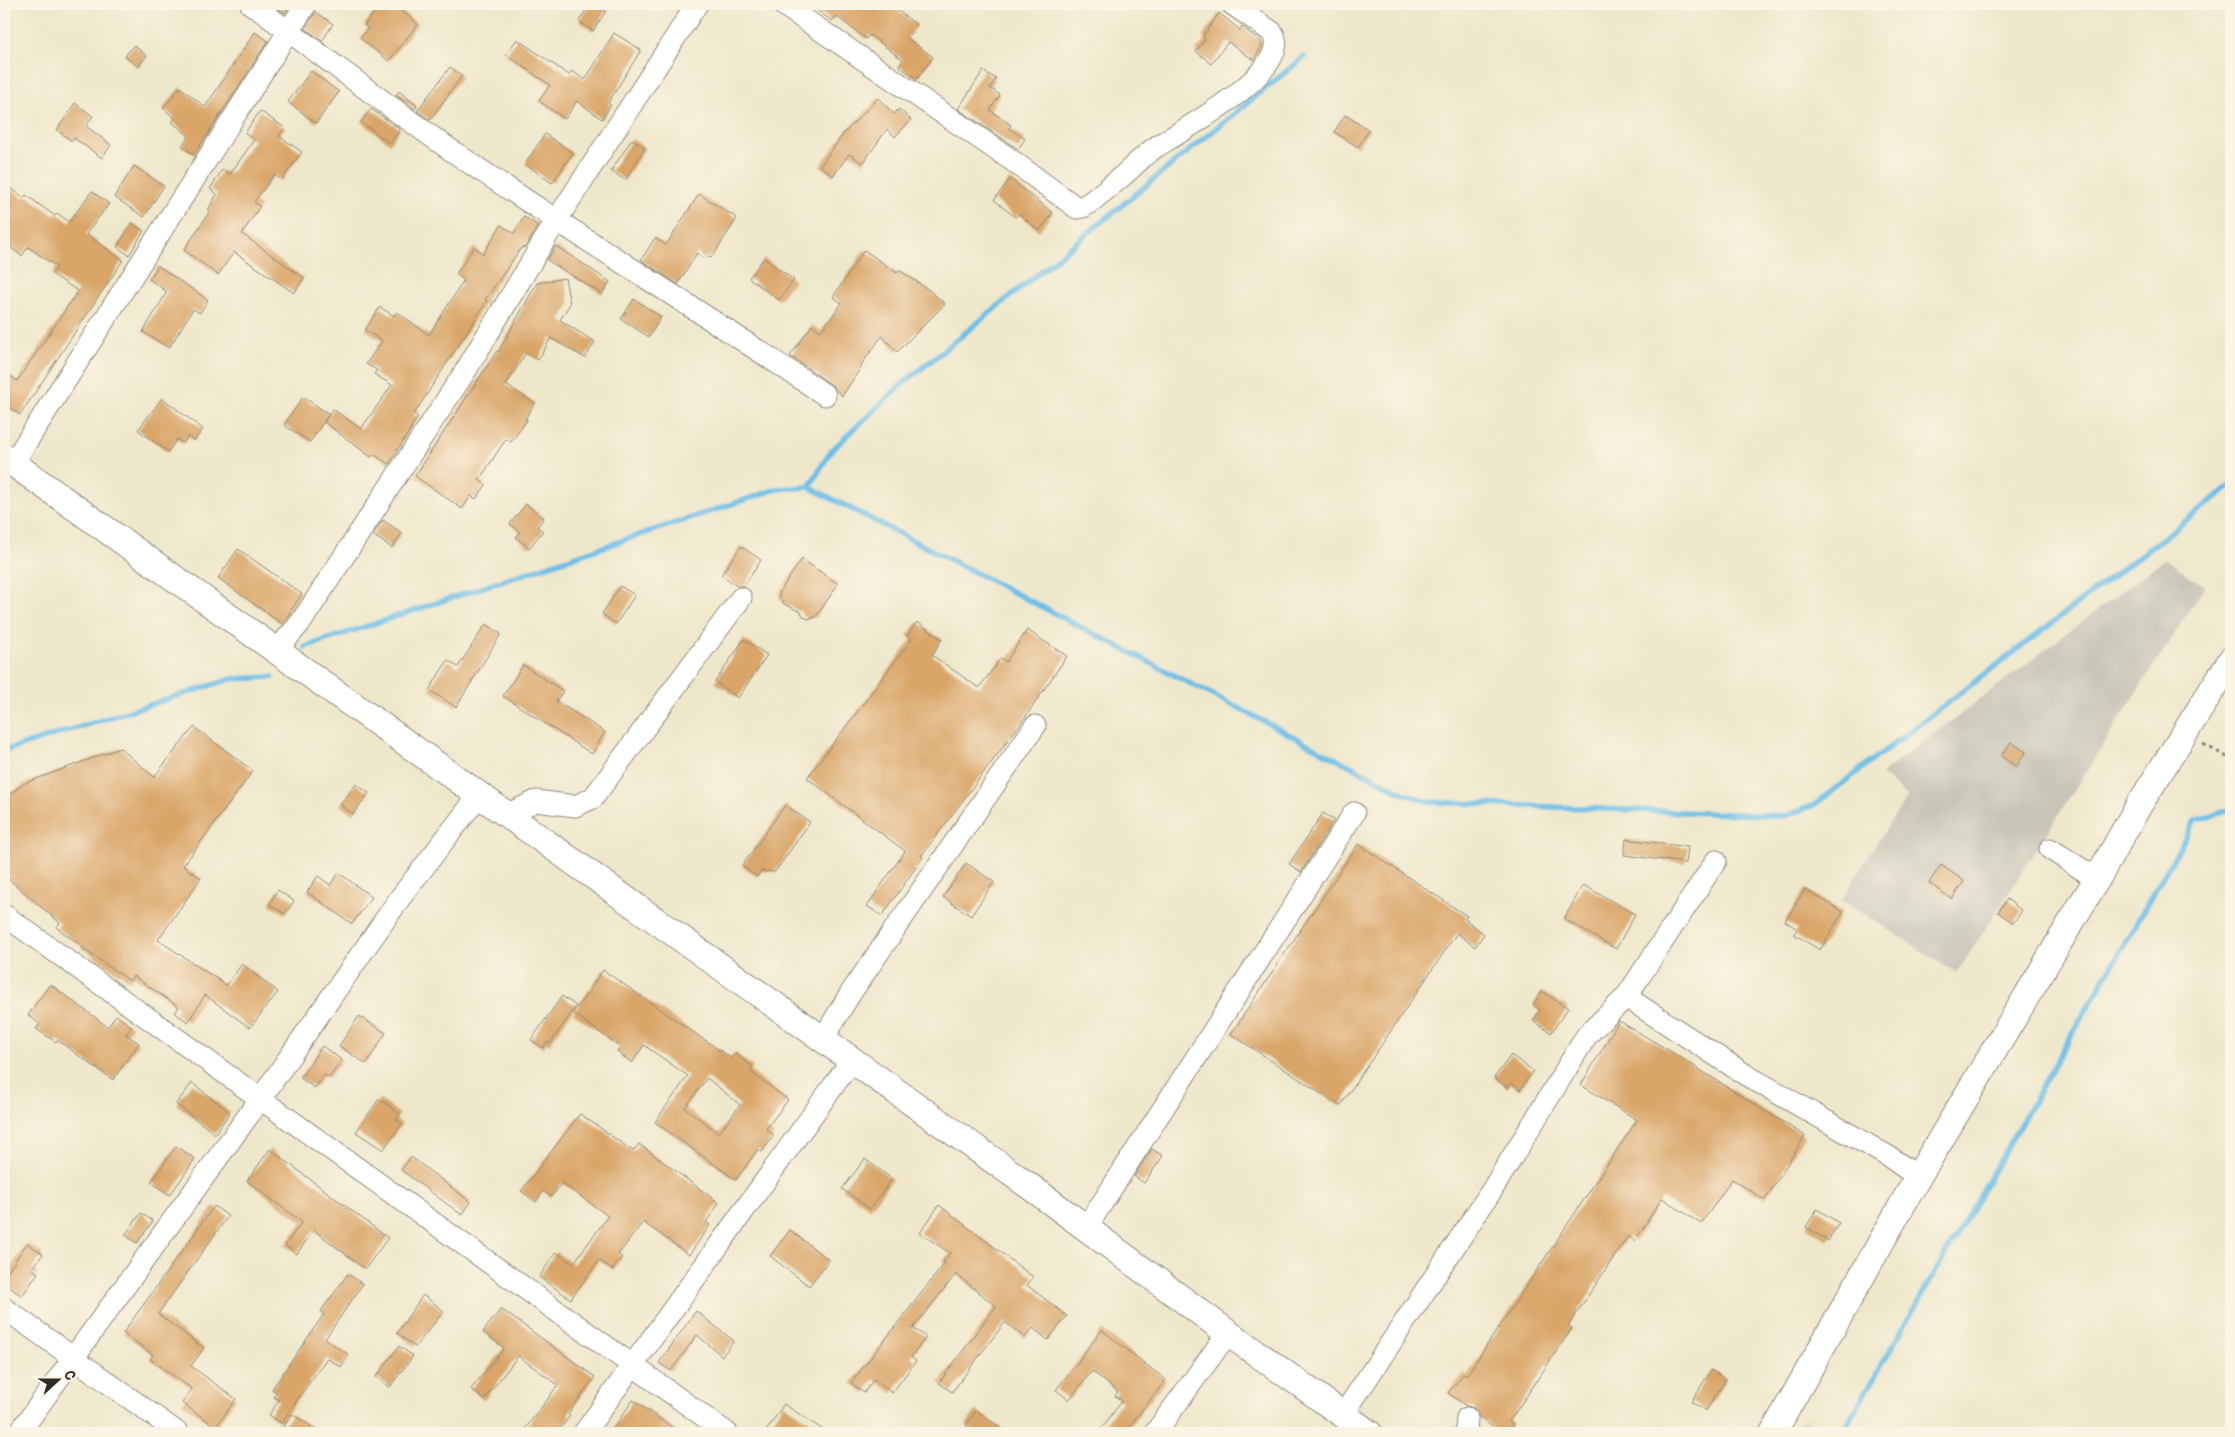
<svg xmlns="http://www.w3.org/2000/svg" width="2235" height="1437" font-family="Pangolin,sans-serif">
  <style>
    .built { fill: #e0d7b7 }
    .industrial { fill: #c6c5b8 }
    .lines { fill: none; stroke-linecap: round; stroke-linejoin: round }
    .stream { stroke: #6cbee8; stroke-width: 5.5 }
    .building { fill: #d9a567; fill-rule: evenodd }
    .minor-casing { stroke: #8c897a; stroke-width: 23 }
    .major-casing { stroke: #8c897a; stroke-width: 28 }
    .path { stroke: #8c897a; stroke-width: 3; stroke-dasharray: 4 4; stroke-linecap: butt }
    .minor { stroke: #fff; stroke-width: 21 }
    .major { stroke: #fff; stroke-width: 26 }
  </style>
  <rect width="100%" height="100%" fill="#fcf5e5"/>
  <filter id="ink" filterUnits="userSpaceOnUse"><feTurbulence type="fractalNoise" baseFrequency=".02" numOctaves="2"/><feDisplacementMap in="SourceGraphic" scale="10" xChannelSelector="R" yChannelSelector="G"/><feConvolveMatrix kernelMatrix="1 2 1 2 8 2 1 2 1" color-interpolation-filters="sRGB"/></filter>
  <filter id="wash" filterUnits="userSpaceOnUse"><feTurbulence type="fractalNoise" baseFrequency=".0096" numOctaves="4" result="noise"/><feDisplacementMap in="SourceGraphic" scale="20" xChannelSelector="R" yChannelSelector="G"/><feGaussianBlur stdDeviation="1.12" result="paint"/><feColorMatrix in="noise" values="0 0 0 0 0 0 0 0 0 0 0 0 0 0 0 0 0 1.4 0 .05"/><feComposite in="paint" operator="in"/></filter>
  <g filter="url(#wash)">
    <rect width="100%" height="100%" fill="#eee7ca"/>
    <!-- built -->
    <polygon class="built" points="1804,1417 1823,1433 1797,1433"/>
    <!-- industrial -->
    <polygon class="industrial" points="2165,559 2205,586 1957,973 1842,900 1868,856 1908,796 1881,774"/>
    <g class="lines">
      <!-- stream -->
      <g class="stream">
        <polyline points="809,487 831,451 900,386 1304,57"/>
        <polyline points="305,647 777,489 809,487 1403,793 1430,802 1786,816 1814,805 2231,486"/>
        <polyline points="4,751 231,679 273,677"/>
        <polyline points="1843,1432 2195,821 2220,812 2231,811"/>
      </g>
    </g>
    <g id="blocks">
      <!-- building -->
      <g class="building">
        <polygon points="272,4 291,4 285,13"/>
        <polygon points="381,4 393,4 418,24 389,61 360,38 368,28 364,25"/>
        <polygon points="590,4 594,4 606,11 593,31 579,21"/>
        <polygon points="809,4 889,4 917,25 907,38 933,57 917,79 899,66 903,60 870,35 866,39 836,16 832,21"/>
        <polygon points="316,12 333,24 322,41 305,28"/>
        <polygon points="1219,13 1240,30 1242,27 1261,41 1262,46 1254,60 1228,42 1211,64 1196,51 1205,40 1203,36"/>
        <polygon points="255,32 268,41 194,155 182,146 189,136 172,122 175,118 163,108 180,87 205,107"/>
        <polygon points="614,33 641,50 608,103 611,105 602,119 577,101 565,119 539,101 550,85 506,55 517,39 569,75 572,71 585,80"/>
        <polygon points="134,45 147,56 138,67 125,56"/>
        <polygon points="450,67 462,76 430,120 417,111"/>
        <polygon points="311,71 339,92 316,123 288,102"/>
        <polygon points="983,71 996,79 990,88 1000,95 990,110 1011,125 1009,128 1025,139 1018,149 958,109"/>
        <polygon points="399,91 417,106 415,109 396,95"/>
        <polygon points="878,98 894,114 899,109 911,120 895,137 887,129 863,163 849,154 833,176 820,166 844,133"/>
        <polygon points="75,103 93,116 86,126 111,145 102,158 74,138 72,141 57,130"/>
        <polygon points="371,109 400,129 390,144 361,122"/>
        <polygon points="260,111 285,128 279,136 302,152 282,180 274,175 254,202 260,206 242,234 304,278 294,293 234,252 218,275 184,250 210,211 208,210 217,194 210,189 222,170 230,174 254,140 245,133"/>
        <polygon points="1345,115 1369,130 1358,147 1334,132"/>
        <polygon points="545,134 573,153 552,183 525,164"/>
        <polygon points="632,139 645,148 625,180 611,171"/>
        <polygon points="134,166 164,186 144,217 114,197"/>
        <polygon points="1010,179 1053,213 1039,231 1019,214 1015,217 994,200"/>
        <polygon points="4,183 24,198 26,195 55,216 57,213 69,222 92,191 109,204 86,234 123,260 20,415 4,404 4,371 17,381 78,291 52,274 57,267 28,247 22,256 4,243"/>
        <polygon points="699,194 737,218 713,256 704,258 697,253 678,284 641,260 655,238 666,245"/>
        <polygon points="524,217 538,225 534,233 526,247 521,248 485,300 487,301 414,414 418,417 389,464 373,454 371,457 324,422 333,409 361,429 392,385 374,374 377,370 366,364 382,341 365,330 380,307 394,316 397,312 429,335 464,280 456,274 474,247 483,254 501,225 514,233"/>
        <polygon points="132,223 144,231 129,255 117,247"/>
        <polygon points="556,246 610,282 602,294 547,260"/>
        <polygon points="864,250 897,273 899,270 929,290 945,304 897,352 882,336 861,365 862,366 842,396 832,385 790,356 812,325 821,331 842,303 833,297"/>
        <polygon points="764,258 794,280 779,300 749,278"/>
        <polygon points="158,266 208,300 200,313 193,309 169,348 143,332 167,292 149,279"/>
        <polygon points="565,278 570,304 560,320 595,342 585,358 551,338 538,360 526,353 506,385 535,403 525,419 527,420 511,442 506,439 479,480 486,485 476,499 471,496 462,509 415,476 497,351 498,352 537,283"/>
        <polygon points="634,299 661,317 649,337 621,319"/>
        <polygon points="303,397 329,414 310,442 284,425"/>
        <polygon points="162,398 203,429 194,441 188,436 183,444 177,439 168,452 138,430"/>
        <polygon points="526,504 544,518 537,527 543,531 529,548 516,537 520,532 510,524"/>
        <polygon points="383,520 402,533 392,548 373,535"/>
        <polygon points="741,546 761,560 744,586 737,586 721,575"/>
        <polygon points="238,549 302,594 282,624 218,578"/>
        <polygon points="802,559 838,584 816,617 808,619 803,616 801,612 784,604 779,597 780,591"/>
        <polygon points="620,586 635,595 616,624 602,614"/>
        <polygon points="917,622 942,639 932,655 979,688 1001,658 1006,662 1027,630 1067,656 1024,719 921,856 923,857 882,916 867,906 905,851 807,778 912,639 907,636"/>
        <polygon points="486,624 501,634 456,707 429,690 448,660 458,667"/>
        <polygon points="744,639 767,655 738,698 715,682"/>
        <polygon points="523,665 563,691 556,701 605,732 592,754 503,696"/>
        <polygon points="194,727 253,771 183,866 201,878 158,940 226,985 242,964 278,992 250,1028 205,995 188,1022 175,1013 179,1007 133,976 130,981 82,948 83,947 56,927 60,923 4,875 4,798 25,783 120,748 154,777"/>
        <polygon points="2011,742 2026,752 2016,767 2001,756"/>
        <polygon points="356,784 369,793 353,814 340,805"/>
        <polygon points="785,805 810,822 775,872 761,871 757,877 742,866"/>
        <polygon points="1323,813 1334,820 1301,872 1289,864"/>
        <polygon points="1626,839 1688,847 1686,863 1624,855"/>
        <polygon points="1358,844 1467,916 1465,919 1484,934 1475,947 1457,933 1340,1106 1231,1034"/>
        <polygon points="966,863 994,882 971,916 943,897"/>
        <polygon points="1941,865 1964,881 1952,899 1929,883"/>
        <polygon points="339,873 372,897 352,924 307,892 318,876 330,885"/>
        <polygon points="1583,885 1635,914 1616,949 1564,919"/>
        <polygon points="1805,889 1843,912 1820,950 1794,934 1797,929 1785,921"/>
        <polygon points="278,890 294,901 285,914 269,904"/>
        <polygon points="2007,899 2022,911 2013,923 1998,912"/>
        <path d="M603 970 731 1058 735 1053 753 1067 750 1071 788 1100 766 1129 774 1135 762 1152 758 1149 736 1180 655 1122 688 1076 644 1045 632 1063 617 1052 620 1047 573 1013ZM707 1078 740 1105 719 1133 685 1108Z"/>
        <polygon points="50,984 108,1027 116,1015 132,1027 126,1034 139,1043 113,1080 57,1040 56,1042 36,1029 40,1024 28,1015"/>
        <polygon points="1542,991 1568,1008 1551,1033 1533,1021 1540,1010 1533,1005"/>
        <polygon points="562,996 576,1006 550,1044 547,1042 543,1048 531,1040"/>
        <polygon points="359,1016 386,1033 366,1064 339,1046"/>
        <polygon points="1619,1021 1670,1051 1805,1136 1765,1200 1732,1179 1701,1224 1662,1198 1635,1241 1628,1236 1568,1326 1572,1328 1509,1422 1513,1424 1507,1433 1501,1433 1479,1417 1474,1408 1466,1406 1448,1393 1464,1373 1467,1375 1637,1120 1581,1085"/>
        <polygon points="322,1046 342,1060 329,1078 324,1075 315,1088 300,1078"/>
        <polygon points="1511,1055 1533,1071 1520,1090 1511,1083 1508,1088 1494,1078"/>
        <polygon points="192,1083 230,1112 215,1134 176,1104"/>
        <polygon points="379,1099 400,1114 396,1119 402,1124 383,1150 356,1132"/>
        <polygon points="580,1114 633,1151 639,1144 719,1203 706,1222 710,1225 689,1255 643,1222 618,1255 622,1257 613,1270 599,1260 571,1299 539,1277 556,1252 573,1264 608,1216 562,1183 551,1197 543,1191 536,1202 521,1191"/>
        <polygon points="176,1146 195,1159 170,1195 151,1182"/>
        <polygon points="270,1149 388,1238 365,1269 314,1230 297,1254 285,1245 302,1222 247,1181"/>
        <polygon points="1152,1149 1163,1156 1144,1183 1134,1176"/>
        <polygon points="411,1157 471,1202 462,1215 401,1170"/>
        <polygon points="865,1159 892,1179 870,1209 842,1189"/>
        <polygon points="939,1205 1033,1277 1027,1285 1067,1316 1048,1340 1033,1328 1025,1338 1005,1322 952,1392 939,1383 996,1306 956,1274 913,1328 926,1337 911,1357 916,1361 892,1393 874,1379 864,1393 851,1383 945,1263 943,1261 950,1253 920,1233"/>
        <polygon points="214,1206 228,1216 158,1314 204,1348 191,1366 236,1399 216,1427 182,1403 192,1389 150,1359 153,1355 123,1333"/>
        <polygon points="1817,1209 1839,1223 1828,1241 1806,1227"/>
        <polygon points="141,1213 153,1221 137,1243 125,1235"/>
        <polygon points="790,1230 829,1260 809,1286 770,1256"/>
        <polygon points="27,1243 43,1254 32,1269 38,1273 22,1296 4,1283 4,1277"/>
        <polygon points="348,1274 363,1284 325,1339 349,1355 341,1367 327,1358 281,1423 269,1415 279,1400 274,1397 277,1393 272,1389 324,1314 321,1311"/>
        <polygon points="423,1295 444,1311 415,1347 397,1333"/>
        <polygon points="501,1309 595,1377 568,1414 570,1416 557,1433 522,1433 558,1385 518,1356 484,1400 471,1389 504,1348 483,1332"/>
        <polygon points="696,1311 734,1341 722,1356 697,1335 671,1371 659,1363"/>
        <polygon points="1102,1330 1166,1380 1124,1433 1098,1433 1122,1401 1115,1396 1118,1392 1092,1371 1069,1400 1056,1390"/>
        <polygon points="399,1346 413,1356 390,1387 376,1377"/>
        <polygon points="1711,1370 1726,1379 1706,1411 1691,1402"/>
        <polygon points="633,1400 680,1433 610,1433"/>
        <polygon points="784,1404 828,1433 765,1433"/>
        <polygon points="976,1410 1008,1433 978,1433 966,1425"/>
        <polygon points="292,1414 321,1433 279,1433"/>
      </g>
    </g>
  </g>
  <g filter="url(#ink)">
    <use href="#blocks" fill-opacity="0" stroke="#8c897a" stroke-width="1"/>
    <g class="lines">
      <!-- minor casing -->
      <g class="minor-casing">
        <g id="minor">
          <path d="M251 4C320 53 388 107 458 155 579 237 704 313 825 395"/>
          <path d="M782 4 1010 159 1077 208 1083 207 1092 201C1103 192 1116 182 1127 172 1136 164 1145 154 1156 147 1180 131 1297 69 1272 32L1232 4"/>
          <polyline points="13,463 306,4"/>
          <polyline points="277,650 301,622 466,370 556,221 697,4"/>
          <polyline points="508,814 536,801 575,806 593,798 741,598"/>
          <polyline points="2050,849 2097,879"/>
          <polyline points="4,915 727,1433"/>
          <polyline points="1626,997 1746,1075 1891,1158 1918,1177"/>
          <polyline points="823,1039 850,994 1035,726"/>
          <polyline points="1086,1228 1354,813"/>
          <polyline points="4,1308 178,1433"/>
          <polyline points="1343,1415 1492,1190 1587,1035 1626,997 1716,861"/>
          <polyline points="19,1433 261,1098 400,898 480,794"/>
          <polyline points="584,1433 852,1060"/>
          <polyline points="1155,1433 1228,1333"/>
          <polyline points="1466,1433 1467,1418"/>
        </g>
      </g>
      <!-- major casing -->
      <g class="major-casing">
        <g id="major">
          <polyline points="4,457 1032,1188 1228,1333 1369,1433"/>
          <polyline points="1773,1433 1918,1177 2097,879 2139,805 2231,660"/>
        </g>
      </g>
      <!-- path -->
      <polyline class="path" points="2203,744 2231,759"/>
      <!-- minor -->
      <use href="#minor" class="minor"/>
      <!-- major -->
      <use href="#major" class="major"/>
    </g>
  </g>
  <!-- margin -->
  <rect width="2235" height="1437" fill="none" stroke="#fcf5e5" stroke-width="20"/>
  <!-- north arrow -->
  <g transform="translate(58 1380) rotate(69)" stroke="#fcf5e5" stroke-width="4" paint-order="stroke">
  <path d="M0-4L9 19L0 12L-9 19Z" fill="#2b2b2b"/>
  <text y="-8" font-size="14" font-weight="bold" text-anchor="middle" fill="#2b2b2b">С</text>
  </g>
</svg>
